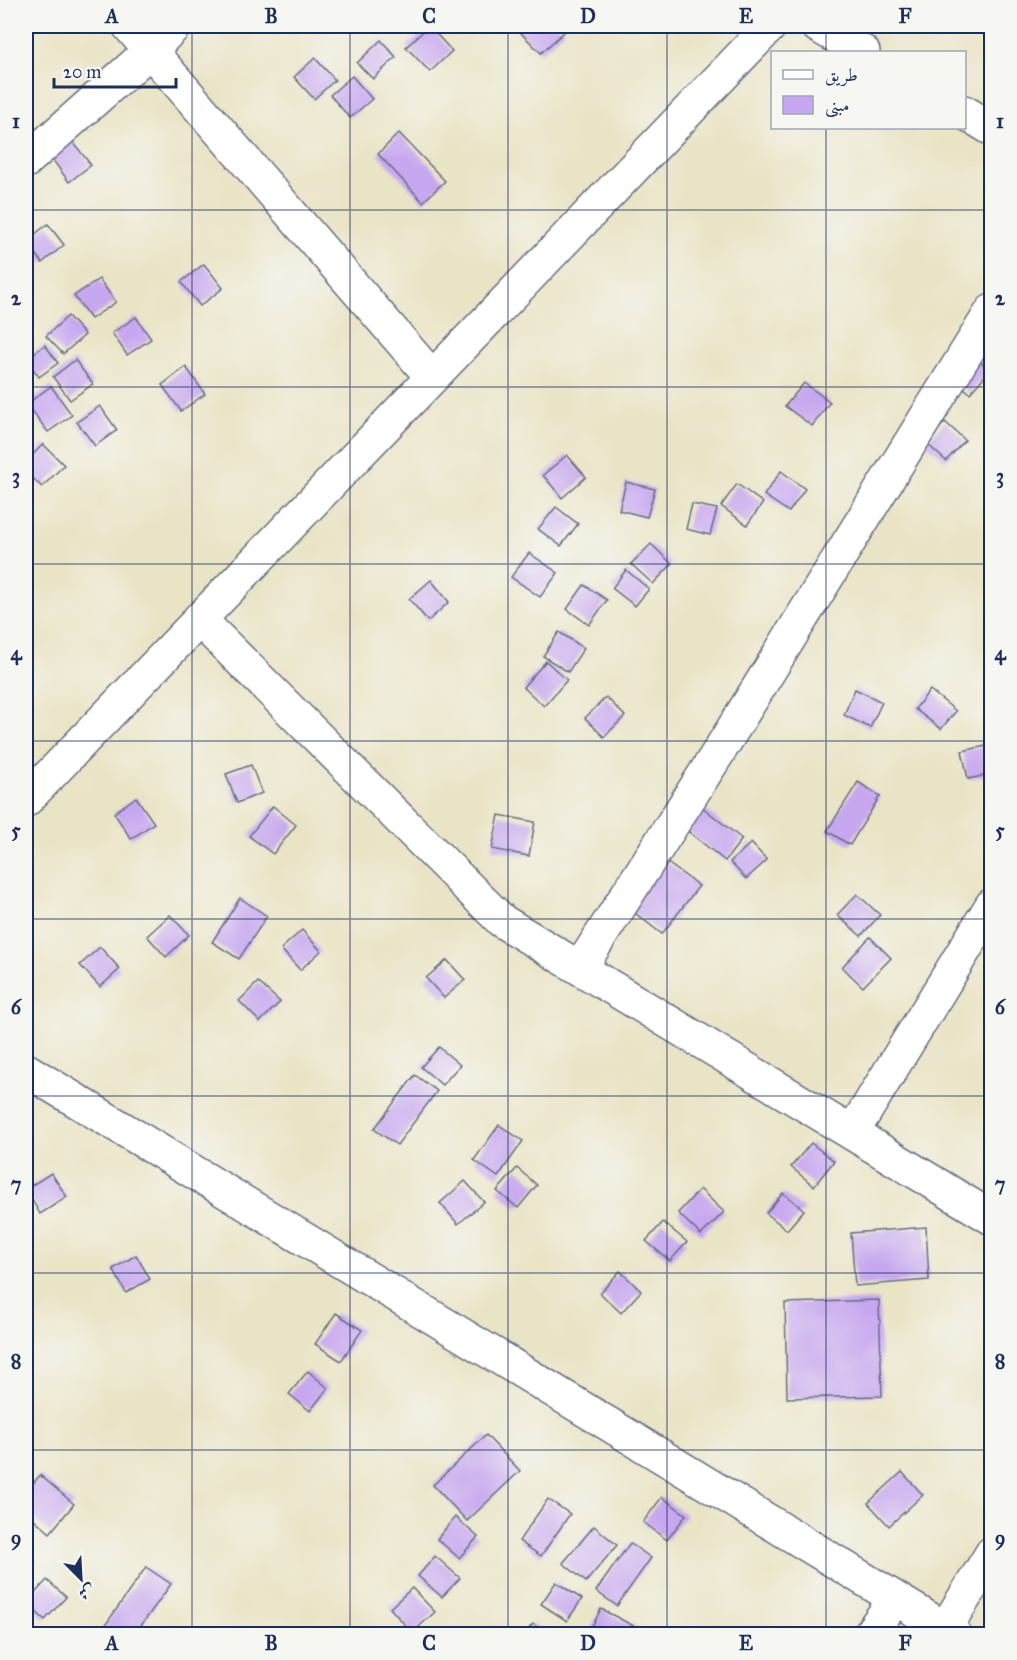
<svg xmlns="http://www.w3.org/2000/svg" width="1017" height="1660" font-family="'IM FELL Great Primer',Amiri,serif">
  <style>
    .building { fill: #c7a7ef }
    .lines { fill: none; stroke-linecap: round; stroke-linejoin: round }
    .minor-casing { stroke: #636e82; stroke-width: 36 }
    .minor { stroke: #fff; stroke-width: 33 }
    .grid { fill: none; stroke: #1b2f5e; stroke-width: 1.5; stroke-opacity: 0.55 }
    .neatline { fill: none; stroke: #1b2f5e; stroke-width: 2 }
    .grid-label { font-size: 20px; text-anchor: middle; font-weight: bold; fill: #1b2f5e }
  </style>
  <rect width="100%" height="100%" fill="#f6f6f2"/>
  <filter id="ink" filterUnits="userSpaceOnUse"><feTurbulence type="fractalNoise" baseFrequency=".0167" numOctaves="2"/><feDisplacementMap in="SourceGraphic" scale="12" xChannelSelector="R" yChannelSelector="G"/><feConvolveMatrix kernelMatrix="1 2 1 2 8 2 1 2 1" color-interpolation-filters="sRGB"/></filter>
  <filter id="wash" filterUnits="userSpaceOnUse"><feTurbulence type="fractalNoise" baseFrequency=".008" numOctaves="4" result="noise"/><feDisplacementMap in="SourceGraphic" scale="24" xChannelSelector="R" yChannelSelector="G"/><feGaussianBlur stdDeviation="1.35" result="paint"/><feColorMatrix in="noise" values="0 0 0 0 0 0 0 0 0 0 0 0 0 0 0 0 0 1.4 0 .05"/><feComposite in="paint" operator="in"/></filter>
  <g filter="url(#wash)">
    <rect width="100%" height="100%" fill="#eae4c6"/>
    <g id="blocks">
      <!-- building -->
      <g class="building">
        <polygon points="429,26 452,51 430,72 406,47"/>
        <polygon points="523,26 559,26 565,31 541,53 518,30"/>
        <polygon points="381,40 396,57 373,79 357,63"/>
        <polygon points="315,58 335,80 314,99 294,77"/>
        <polygon points="352,76 372,99 350,118 330,95"/>
        <polygon points="399,133 445,181 423,202 378,154"/>
        <polygon points="73,142 91,165 69,182 52,159"/>
        <polygon points="48,224 64,245 42,263 26,241"/>
        <polygon points="204,264 223,288 200,306 181,282"/>
        <polygon points="99,279 116,302 91,319 74,296"/>
        <polygon points="68,316 85,335 63,354 46,336"/>
        <polygon points="136,317 151,339 127,355 112,333"/>
        <polygon points="45,345 58,363 39,377 26,359"/>
        <polygon points="967,351 990,370 970,393 947,374"/>
        <polygon points="75,360 93,384 70,400 53,377"/>
        <polygon points="186,367 205,394 181,411 162,385"/>
        <polygon points="804,383 830,402 812,426 785,406"/>
        <polygon points="51,386 72,415 48,432 27,404"/>
        <polygon points="100,406 117,430 95,446 77,422"/>
        <polygon points="945,422 965,440 946,461 926,443"/>
        <polygon points="43,444 64,465 42,487 26,472 26,462"/>
        <polygon points="567,455 586,477 562,498 543,475"/>
        <polygon points="781,471 805,489 789,512 764,495"/>
        <polygon points="626,482 655,489 647,517 619,510"/>
        <polygon points="737,484 763,503 747,525 721,506"/>
        <polygon points="692,504 717,509 710,535 686,529"/>
        <polygon points="556,507 578,524 561,546 538,529"/>
        <polygon points="651,544 672,564 653,584 631,564"/>
        <polygon points="529,553 558,573 540,597 511,577"/>
        <polygon points="626,570 649,589 635,606 612,588"/>
        <polygon points="431,580 449,602 428,621 409,599"/>
        <polygon points="584,585 607,600 589,625 567,609"/>
        <polygon points="559,632 584,648 568,672 543,656"/>
        <polygon points="546,661 567,680 544,706 523,687"/>
        <polygon points="855,689 882,702 870,728 844,715"/>
        <polygon points="930,690 956,711 941,729 915,709"/>
        <polygon points="606,697 625,716 604,737 585,718"/>
        <polygon points="986,746 992,774 968,779 962,751"/>
        <polygon points="251,765 262,793 237,803 226,774"/>
        <polygon points="858,782 880,796 850,845 827,831"/>
        <polygon points="686,794 742,839 725,861 669,816"/>
        <polygon points="136,797 154,823 131,839 114,813"/>
        <polygon points="273,806 296,825 273,854 249,836"/>
        <polygon points="499,815 535,822 529,856 492,849"/>
        <polygon points="751,843 767,860 746,879 730,862"/>
        <polygon points="658,856 699,886 662,934 622,903"/>
        <polygon points="857,894 880,915 861,936 837,915"/>
        <polygon points="240,898 267,916 239,959 212,942"/>
        <polygon points="170,915 189,935 166,957 147,936"/>
        <polygon points="302,930 321,951 300,970 281,949"/>
        <polygon points="870,937 891,958 863,987 842,967"/>
        <polygon points="100,947 120,969 100,987 80,965"/>
        <polygon points="447,960 465,980 444,998 426,978"/>
        <polygon points="258,982 280,1002 260,1022 239,1001"/>
        <polygon points="439,1047 460,1065 442,1085 421,1067"/>
        <polygon points="415,1075 437,1091 397,1145 374,1129"/>
        <polygon points="499,1125 523,1141 498,1177 474,1160"/>
        <polygon points="811,1143 834,1161 814,1186 791,1167"/>
        <polygon points="517,1168 537,1185 518,1208 497,1191"/>
        <polygon points="51,1173 67,1197 40,1214 26,1189"/>
        <polygon points="465,1181 484,1202 458,1224 440,1203"/>
        <polygon points="700,1189 724,1212 701,1235 678,1213"/>
        <polygon points="783,1193 804,1210 787,1230 766,1213"/>
        <polygon points="663,1222 687,1242 670,1261 646,1241"/>
        <polygon points="926,1227 929,1280 855,1286 851,1233"/>
        <polygon points="136,1255 150,1279 126,1293 113,1269"/>
        <polygon points="620,1271 641,1291 621,1313 600,1293"/>
        <polygon points="879,1300 882,1396 787,1398 785,1303"/>
        <polygon points="336,1313 362,1330 341,1361 315,1344"/>
        <polygon points="308,1371 328,1388 310,1411 289,1394"/>
        <polygon points="486,1435 520,1471 467,1521 433,1485"/>
        <polygon points="902,1472 923,1495 889,1526 868,1503"/>
        <polygon points="40,1475 74,1504 50,1533 26,1512 26,1492"/>
        <polygon points="662,1497 686,1515 667,1540 643,1522"/>
        <polygon points="548,1499 570,1514 541,1556 519,1541"/>
        <polygon points="455,1517 478,1537 459,1558 437,1539"/>
        <polygon points="594,1526 617,1545 586,1582 563,1563"/>
        <polygon points="630,1543 651,1558 617,1606 596,1591"/>
        <polygon points="26,1554 35,1562 26,1572"/>
        <polygon points="435,1556 460,1578 442,1597 418,1576"/>
        <polygon points="146,1567 171,1584 135,1634 115,1634 104,1627"/>
        <polygon points="47,1580 66,1597 45,1620 26,1603"/>
        <polygon points="556,1582 582,1599 567,1621 541,1604"/>
        <polygon points="412,1588 435,1612 412,1633 390,1608"/>
        <polygon points="601,1609 649,1634 588,1634"/>
        <polygon points="533,1624 546,1634 524,1634"/>
      </g>
    </g>
  </g>
  <g filter="url(#ink)">
    <use href="#blocks" fill-opacity="0" stroke="#636e82" stroke-width="1.5"/>
    <g class="lines">
      <!-- minor casing -->
      <g class="minor-casing">
        <g id="minor">
          <polyline points="129,26 432,377"/>
          <polyline points="818,26 863,52"/>
          <polyline points="964,112 992,129"/>
          <polyline points="26,161 151,50 174,26"/>
          <polyline points="199,619 502,921 992,1218"/>
          <polyline points="26,800 770,26"/>
          <polyline points="580,968 718,753 992,311"/>
          <polyline points="26,1070 954,1634"/>
          <polyline points="852,1133 992,905"/>
          <polyline points="945,1629 992,1553"/>
          <polyline points="870,1634 895,1599"/>
        </g>
      </g>
      <!-- minor -->
      <use href="#minor" class="minor"/>
    </g>
  </g>
  <!-- grid -->
  <path class="grid" d="M192 26V1634M350 26V1634M508 26V1634M667 26V1634M826 26V52M826 128V1634M26 210H992M26 387H992M26 564H992M26 741H992M26 919H992M26 1096H992M26 1273H992M26 1450H992"/>
  <!-- margin -->
  <rect width="1017" height="1660" fill="none" stroke="#f6f6f2" stroke-width="66"/>
  <!-- legend -->
  <rect x="771" y="51" width="195" height="78" fill="#f6f6f2" stroke="#9ea6b7" stroke-width="1.5"/>
  <rect x="783" y="70" width="30" height="9" fill="#ffffff" stroke="#9ea6b7" stroke-width="1.5"/>
  <text x="825" y="81" font-size="18" fill="#1b2f5e">طريق</text>
  <rect x="783" y="96" width="30" height="18" fill="#c7a7ef" stroke="#9ea6b7" stroke-width="1.5"/>
  <text x="825" y="111" font-size="18" fill="#1b2f5e">مبنى</text>
  <!-- north arrow -->
  <g transform="translate(81 1579) rotate(156)" stroke="#f6f6f2" stroke-width="4.5" paint-order="stroke">
  <path d="M0-4.5L10 22L0 15L-10 22Z" fill="#1b2f5e"/>
  <text y="-9" font-size="16" font-weight="bold" text-anchor="middle" fill="#1b2f5e">ش</text>
  </g>
  <!-- scale -->
  <path d="M54 78v9h122v-9" fill="none" stroke="#1b2f5e" stroke-width="3"/>
  <text x="63" y="78" font-size="18" fill="#1b2f5e" stroke="#f6f6f2" stroke-width="4.5" paint-order="stroke">20 m</text>
  <rect x="33" y="33" width="951" height="1594" class="neatline"/>
  <g class="grid-label">
    <text x="112" y="23">A</text>
    <text x="271" y="23">B</text>
    <text x="429" y="23">C</text>
    <text x="588" y="23">D</text>
    <text x="746" y="23">E</text>
    <text x="905" y="23">F</text>
    <text x="16" y="128">1</text>
    <text x="1000" y="128">1</text>
    <text x="16" y="305">2</text>
    <text x="1000" y="305">2</text>
    <text x="16" y="483">3</text>
    <text x="1000" y="483">3</text>
    <text x="16" y="660">4</text>
    <text x="1000" y="660">4</text>
    <text x="16" y="837">5</text>
    <text x="1000" y="837">5</text>
    <text x="16" y="1014">6</text>
    <text x="1000" y="1014">6</text>
    <text x="16" y="1191">7</text>
    <text x="1000" y="1191">7</text>
    <text x="16" y="1368">8</text>
    <text x="1000" y="1368">8</text>
    <text x="16" y="1545">9</text>
    <text x="1000" y="1545">9</text>
    <text x="112" y="1650">A</text>
    <text x="271" y="1650">B</text>
    <text x="429" y="1650">C</text>
    <text x="588" y="1650">D</text>
    <text x="746" y="1650">E</text>
    <text x="905" y="1650">F</text>
  </g>
</svg>
